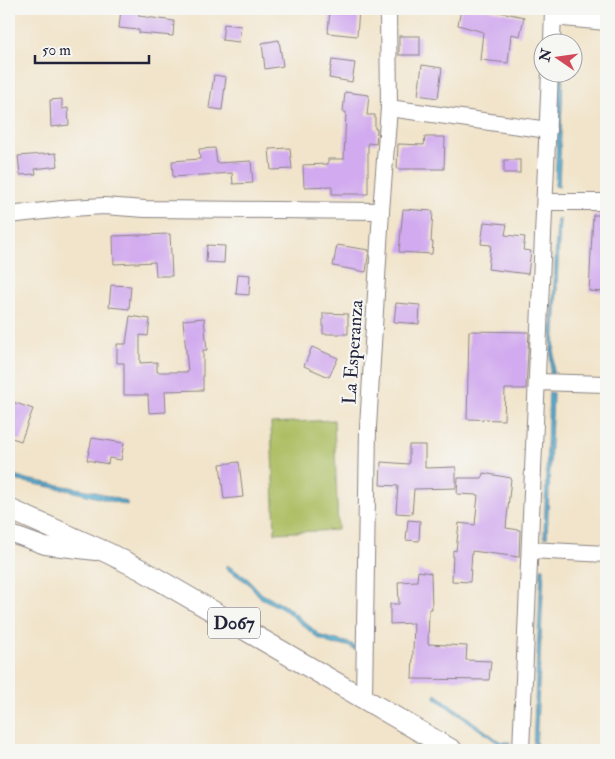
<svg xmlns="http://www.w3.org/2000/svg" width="615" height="759" font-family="'IM FELL Double Pica',serif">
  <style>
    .green { fill: #abbe62; stroke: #66704e }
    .water { fill: #54aed1; stroke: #3b6886 }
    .building { fill: #d1aaef }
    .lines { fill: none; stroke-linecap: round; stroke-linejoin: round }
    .minor-casing { stroke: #8a8382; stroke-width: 18 }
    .major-casing { stroke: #8a8382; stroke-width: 22 }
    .minor { stroke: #fff; stroke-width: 16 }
    .major { stroke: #fff; stroke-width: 20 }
    .labels { text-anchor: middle; stroke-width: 4.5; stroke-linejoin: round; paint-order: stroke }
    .shield { fill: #f6f6f2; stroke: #626272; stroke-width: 1 }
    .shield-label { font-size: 18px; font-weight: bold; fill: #22223b }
    .street-label { font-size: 19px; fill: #22223b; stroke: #f6f6f2 }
  </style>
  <rect width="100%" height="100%" fill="#f6f6f2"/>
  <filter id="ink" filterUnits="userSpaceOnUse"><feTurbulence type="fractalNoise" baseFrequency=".02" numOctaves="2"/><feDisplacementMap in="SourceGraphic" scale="10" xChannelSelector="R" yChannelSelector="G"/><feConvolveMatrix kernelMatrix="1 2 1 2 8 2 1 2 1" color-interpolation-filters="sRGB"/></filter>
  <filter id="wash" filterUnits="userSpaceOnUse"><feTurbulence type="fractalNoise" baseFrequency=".0096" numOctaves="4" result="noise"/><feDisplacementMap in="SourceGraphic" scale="20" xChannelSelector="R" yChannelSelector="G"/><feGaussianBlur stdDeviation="1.12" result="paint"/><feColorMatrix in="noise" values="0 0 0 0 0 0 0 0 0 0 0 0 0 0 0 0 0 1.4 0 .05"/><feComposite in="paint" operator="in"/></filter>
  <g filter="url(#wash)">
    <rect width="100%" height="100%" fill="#f1e4ca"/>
    <!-- green -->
    <polygon class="green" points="334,420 338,530 275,533 271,423"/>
    <!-- water -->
    <g class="water">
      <polygon points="560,73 563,73 559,187 555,186"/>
      <polygon points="557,219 560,219 553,374 550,374"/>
      <polygon points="549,392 553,393 547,537 544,537"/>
      <polygon points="9,474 20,478 92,491 127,502 127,505 67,490 19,481 9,477"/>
      <polygon points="227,565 248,579 262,594 287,607 321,636 349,643 355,646 355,650 349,646 331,644 318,638 286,611 261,598 248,583 225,568"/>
      <polygon points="541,568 544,568 536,750 533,750"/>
      <polygon points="436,694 495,738 502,742 510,742 510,745 500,744 494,740 435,698"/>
    </g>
    <g id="blocks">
      <!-- building -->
      <g class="building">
        <polygon points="121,9 140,9 139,16 174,21 173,36 139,33 139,30 119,28"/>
        <polygon points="330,9 359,9 357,36 328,33"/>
        <polygon points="461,9 486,9 524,17 520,36 511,34 508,63 480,60 483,32 458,25"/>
        <polygon points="224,24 241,26 239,42 222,40"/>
        <rect x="399" y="36" width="21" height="19"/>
        <polygon points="279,40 283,66 265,69 262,43"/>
        <polygon points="332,60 355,63 352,82 329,78"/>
        <polygon points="422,65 442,68 438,98 418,95"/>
        <polygon points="214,75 226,77 222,110 209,108"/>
        <polygon points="345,92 369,95 367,115 375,115 375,129 377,129 376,144 368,143 368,194 332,194 332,186 304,187 303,165 328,164 328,159 344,159 346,112 343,112"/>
        <polygon points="62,99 62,109 68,108 69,125 51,127 50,100"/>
        <polygon points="425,137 445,137 444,169 397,169 398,144 424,145"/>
        <polygon points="215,148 217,163 251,161 253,183 233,184 232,173 173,177 172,161 200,159 199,149"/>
        <polygon points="290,148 292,169 271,170 269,149"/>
        <polygon points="56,153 58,166 35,169 36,174 20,175 18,156"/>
        <rect x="504" y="160" width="16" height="13"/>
        <polygon points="403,209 433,211 431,242 433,242 432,254 399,252"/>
        <polygon points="593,215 606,215 606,292 589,291"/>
        <polygon points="484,222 507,224 505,235 525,237 523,250 531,251 528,274 488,269 491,245 481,244"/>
        <polygon points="170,234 172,276 156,276 155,262 114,264 113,236"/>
        <polygon points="207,245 225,246 224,263 206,262"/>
        <polygon points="337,245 369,250 366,272 333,266"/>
        <polygon points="238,274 250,275 249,295 236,294"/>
        <polygon points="111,285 131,286 129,309 109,307"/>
        <polygon points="396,303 420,305 419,324 394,322"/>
        <polygon points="323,313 348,314 348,334 323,334"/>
        <polygon points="130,316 150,319 148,336 140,335 140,363 157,362 157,372 188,372 183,320 204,318 207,350 203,350 203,390 165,391 166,412 149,413 148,395 124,395 124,363 117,363 117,344 126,344"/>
        <polygon points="469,331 529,332 526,389 505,389 504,420 467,419"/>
        <polygon points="312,347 338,358 329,377 304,366"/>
        <polygon points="13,402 33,409 21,441 9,437 9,414"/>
        <polygon points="92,438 124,443 121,460 109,458 108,464 87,460"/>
        <polygon points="409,445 425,445 425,468 456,467 456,488 414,489 412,514 396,513 398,486 380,485 381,462 409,464"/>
        <polygon points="239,462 243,497 224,499 220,464"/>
        <polygon points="483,473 511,478 506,528 520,530 519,557 472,551 470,582 452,581 453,550 456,551 459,523 475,525 478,495 457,494 458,478 482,478"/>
        <polygon points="408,520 420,521 419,541 406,540"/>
        <polygon points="418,571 431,573 432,609 429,609 428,644 467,646 466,660 491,661 489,680 412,679 414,623 390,624 390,604 399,604 398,582 417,581"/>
      </g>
    </g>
  </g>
  <g filter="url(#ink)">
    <use href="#blocks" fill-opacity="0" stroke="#8a8382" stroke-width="1"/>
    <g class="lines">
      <!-- minor casing -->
      <g class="minor-casing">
        <g id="minor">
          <polyline points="553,17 606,22"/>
          <polyline points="552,42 553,9"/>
          <polyline points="389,108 548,130"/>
          <polyline points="545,202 606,202"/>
          <polyline points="9,215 71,208 104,206 145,209 381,211"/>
          <polyline points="537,382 606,384"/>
          <polyline points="9,533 45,546 96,552"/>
          <polyline points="530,550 606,554"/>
          <polyline points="364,698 368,427 381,211 389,108 388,9"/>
          <polyline points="521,750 550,72"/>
        </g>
      </g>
      <!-- major casing -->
      <g class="major-casing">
        <polyline id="major" points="9,509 108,553 142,570 452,750"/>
      </g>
      <!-- minor -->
      <use href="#minor" class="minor"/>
      <!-- major -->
      <use href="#major" class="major"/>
    </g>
  </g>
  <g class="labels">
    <!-- shield labels -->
    <rect class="shield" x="208" y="607.5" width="52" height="31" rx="4"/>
    <g class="shield-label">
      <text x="234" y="629">D067</text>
    </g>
    <!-- street labels -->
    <g class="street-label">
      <text transform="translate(352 352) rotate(-86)" y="7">La Esperanza</text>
    </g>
  </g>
  <!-- margin -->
  <rect width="615" height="759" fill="none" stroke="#f6f6f2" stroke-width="30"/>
  <!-- north arrow -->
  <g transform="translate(558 58) rotate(283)"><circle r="24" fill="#f6f6f2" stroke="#a1a1a9"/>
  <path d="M0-4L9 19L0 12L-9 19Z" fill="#d1495b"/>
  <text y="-8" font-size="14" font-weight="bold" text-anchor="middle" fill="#22223b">N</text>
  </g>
  <!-- scale -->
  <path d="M35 55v8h114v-8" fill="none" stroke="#22223b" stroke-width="2.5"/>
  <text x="42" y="55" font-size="15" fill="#22223b" stroke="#f6f6f2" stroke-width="4" paint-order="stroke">50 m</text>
</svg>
